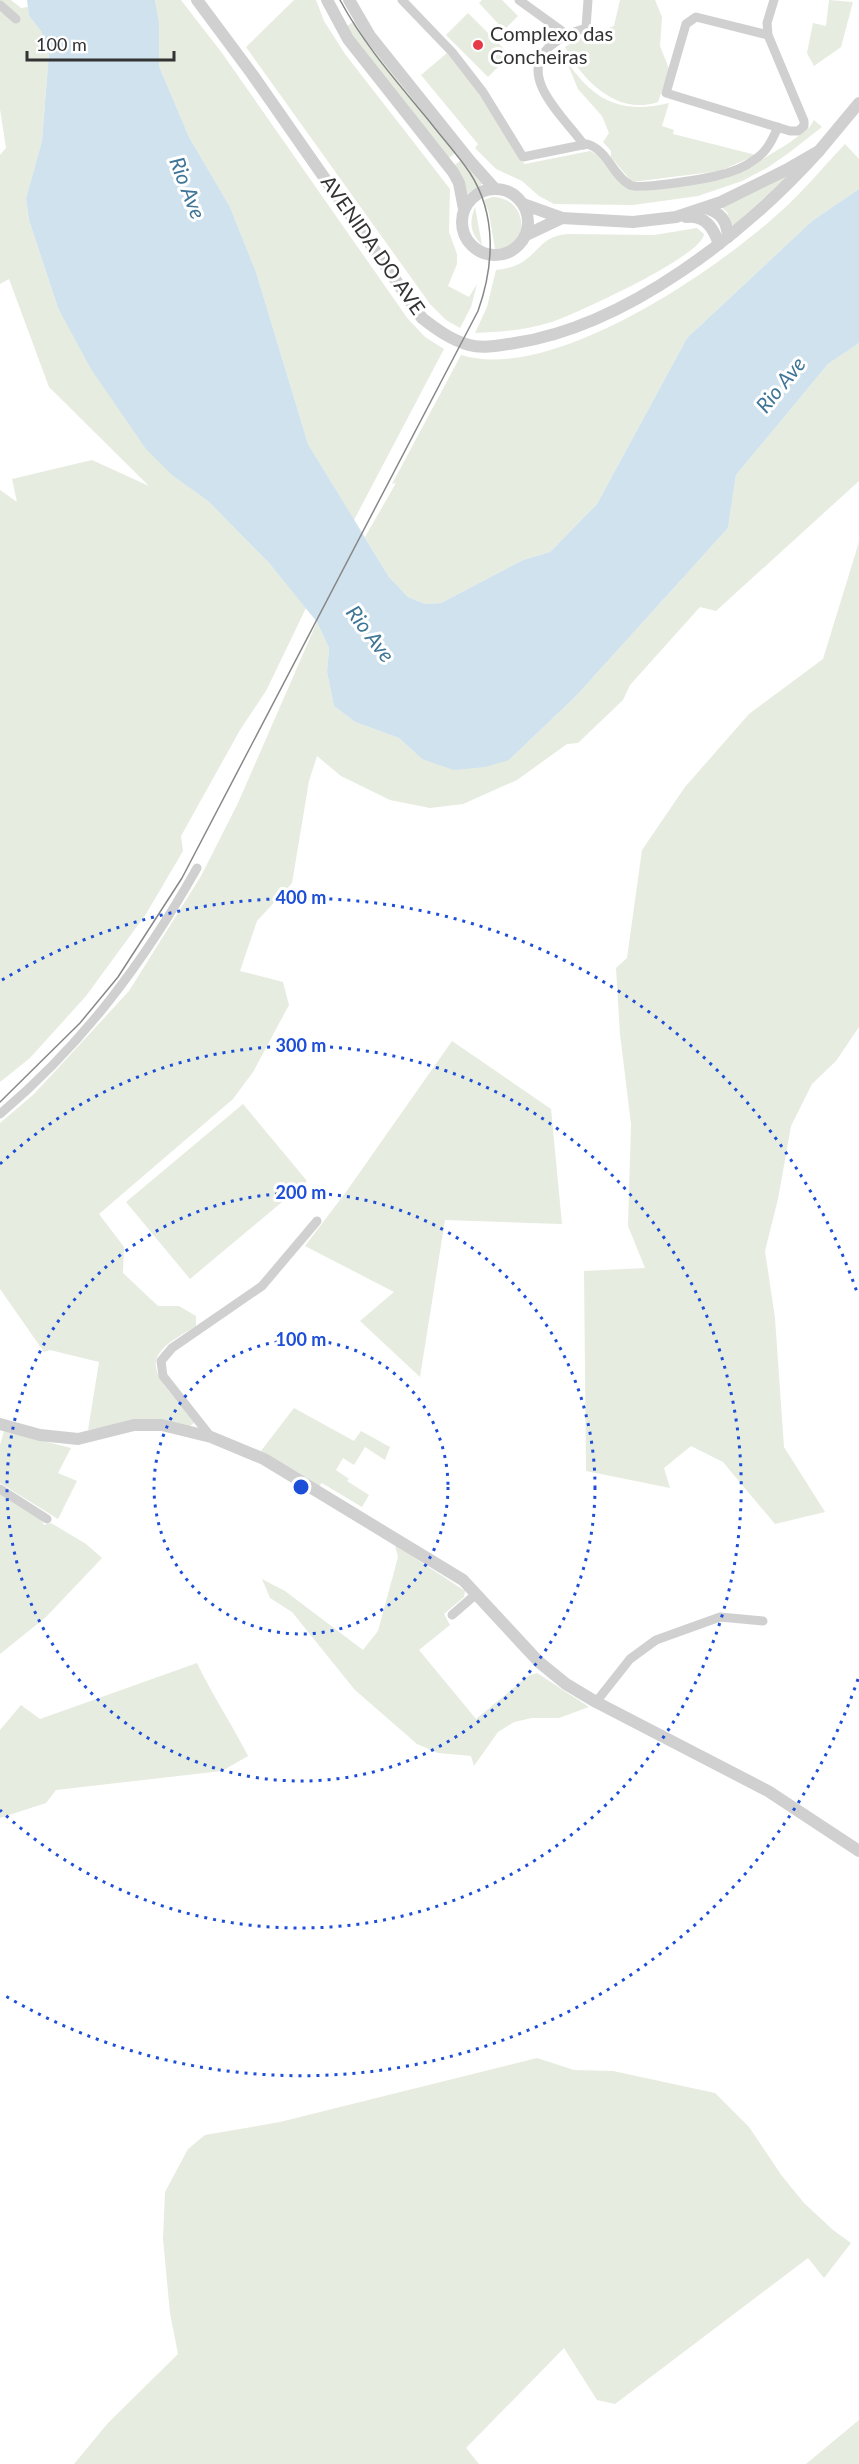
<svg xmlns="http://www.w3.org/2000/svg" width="859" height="2464" font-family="Lato,sans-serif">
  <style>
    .green { fill: #e6ecdf }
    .water { fill: #cfe2ee }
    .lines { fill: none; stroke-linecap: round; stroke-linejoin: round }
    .minor { stroke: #d0d0d0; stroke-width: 9 }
    .tertiary { stroke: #d0d0d0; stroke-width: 12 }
    .tram { stroke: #888; stroke-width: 1.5 }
    .ring { fill: none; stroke: #1d4ed8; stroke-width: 3; stroke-dasharray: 3 6 }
    .poi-dot { fill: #e63946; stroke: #fff; stroke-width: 2 }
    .labels { text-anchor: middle; stroke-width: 6; stroke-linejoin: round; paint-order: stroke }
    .poi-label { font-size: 20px; fill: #333; stroke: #fff; text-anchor: start }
    .street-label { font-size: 20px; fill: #333; stroke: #fff }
    .water-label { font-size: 21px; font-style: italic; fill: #3f7597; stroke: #fff }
    .centre { fill: #1d4ed8; stroke: #fff; stroke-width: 3 }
    .ring-label { font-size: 18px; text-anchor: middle; font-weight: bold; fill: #1d4ed8; stroke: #fff; stroke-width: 6; stroke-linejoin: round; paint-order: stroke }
  </style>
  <rect width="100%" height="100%" fill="#fff"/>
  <!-- green -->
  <g class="green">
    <polygon points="0,0 11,0 21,8 28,7 29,16 41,31 49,52 42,141 26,200 29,220 58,308 173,476 208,501 269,563 306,608 266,691 240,730 181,836 183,851 146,914 86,996 30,1058 0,1082 0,490 17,502 12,479 92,460 149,486 49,387 9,279 0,284 0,155 6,148 0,109"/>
    <polygon points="155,0 181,0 184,4 222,53 408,319 425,337 444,349 354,520 308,444 256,272 230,207 189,137 159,66 159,22"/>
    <polygon points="294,0 316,0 324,21 345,54 450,189 449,232 457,254 457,264 448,286 469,297 477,284 471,307 460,328 446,320 430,304 246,47"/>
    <polygon points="482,0 502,0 518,16 504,30 479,3"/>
    <path d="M620 0H655L662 17 660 46 669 69 658 102C617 116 582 80 565 47L576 40 614 26Z"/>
    <polygon points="829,0 853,2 841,47 814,66 807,53 813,23 826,26"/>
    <polygon points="468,13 510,55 488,77 446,35"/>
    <polygon points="356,20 458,151 446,160 344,28"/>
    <path d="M447 53 476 89 521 161 525 164 590 151C610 159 618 186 639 191L726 178 750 167 789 143 809 128 814 120 822 127 790 152 767 168 742 181 698 196 633 205 554 204 539 196 522 181 496 169 475 148 478 144 421 75Z"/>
    <path d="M566 60C593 100 620 115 669 103L662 126 674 130 673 134 756 155 720 171 632 182 611 157V151L603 142 609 133 602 116 578 89Z"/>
    <path d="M845 144 859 159V189L812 221 687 338 597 504 550 552 523 560 441 603 425 604 408 597 389 577 365 537 396 483 392 484 461 355C552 383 714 272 779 213 803 192 823 167 845 144Z"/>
    <polygon points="464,158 485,182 467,194 452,167"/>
    <polygon points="807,159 734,225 732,225 727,212 721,207"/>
    <path d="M492 197C530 197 531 250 495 249L489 213 484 200Z"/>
    <path d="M475 207 482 245C470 233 469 222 475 207Z"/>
    <path d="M697 228 704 234C703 256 575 314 552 322 526 330 501 332 475 333L487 307 496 270C506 269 515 267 524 261 541 249 543 236 568 234L654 235Z"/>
    <path d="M859 343V481L716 611 700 607 630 685 623 700 578 743 567 744 517 780 463 804 430 808 390 800 341 776 317 756 309 781 292 883 257 921 240 971 283 982 289 1005 253 1072 233 1099 99 1214 124 1247 123 1273 158 1306H179L196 1316V1326C185 1333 169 1341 161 1351 141 1374 184 1402 194 1423L190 1426 162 1419 134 1421 88 1430 99 1362 50 1350 44 1352 0 1289V1123L34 1094 129 991 201 876 238 803 317 622 329 648 327 672 334 706 355 722 399 738 422 759 509 760 576 696 728 528 736 475 828 364Z"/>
    <polygon points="859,542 859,1027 836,1061 812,1084 791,1126 778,1199 765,1251 775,1318 784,1447 825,1512 775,1524 723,1462 691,1446 664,1468 670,1488 586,1471 584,1271 645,1268 628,1226 631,1124 620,1034 616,968 627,958 642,850 685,787 749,714 823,659"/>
    <polygon points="452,1041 551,1109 562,1224 445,1220 420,1377 360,1321 394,1292 305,1246 346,1192"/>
    <polygon points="243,1104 307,1181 190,1279 126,1202"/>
    <polygon points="294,1408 354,1441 361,1431 390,1447 385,1460 365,1447 354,1465 343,1458 336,1470 349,1479 347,1481 369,1495 362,1507 322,1483 319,1486 261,1451"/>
    <polygon points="4,1431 71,1448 58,1473 77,1481 58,1519 0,1483 0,1445"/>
    <polygon points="0,1492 41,1519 44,1525 51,1523 86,1544 102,1558 46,1617 0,1654"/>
    <polygon points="395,1545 465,1591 464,1597 444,1614 450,1625 419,1650 476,1719 528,1676 537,1673 589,1707 559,1718 532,1718 514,1722 498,1732 474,1766 471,1756 438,1753 417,1744 355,1690 292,1612 270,1598 262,1579 285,1591 363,1650 378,1631 398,1557"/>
    <path d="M197 1663C212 1695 232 1724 248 1756L222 1771 56 1790 46 1803 0 1818V1730L21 1705 40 1719Z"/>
    <polygon points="537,2058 574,2070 613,2071 715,2093 749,2127 782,2176 804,2203 833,2230 851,2243 824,2278 808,2258 615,2404 597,2400 564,2348 466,2448 479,2464 74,2464 108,2423 178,2354 170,2313 163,2239 165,2192 188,2149 205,2135 280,2122"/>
    <polygon points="859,2420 859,2464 806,2464"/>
  </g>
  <!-- water -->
  <polygon class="water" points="27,0 155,0 159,22 159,66 189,137 230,207 256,272 308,444 389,577 408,597 425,604 441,603 523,560 550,552 597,504 687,338 812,221 859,189 859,343 828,364 736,475 728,528 576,696 509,760 485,767 454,770 422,759 399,738 355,722 334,706 327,672 329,648 317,622 269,563 208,501 173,476 146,449 91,369 58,308 29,220 26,199 42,141 49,52 41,31 29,16"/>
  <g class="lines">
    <!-- minor -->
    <g class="minor">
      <path d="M402 0 452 52 483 92 523 157 587 144C608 150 612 175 630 185 639 190 703 179 716 176 729 173 744 168 754 160 767 152 772 140 778 127"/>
      <polyline points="519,0 566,34"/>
      <polyline points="0,5 16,19"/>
      <polyline points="768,35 696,17 686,24 666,93 790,131 798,131 804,126 804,121 768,35 767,23 774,0"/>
      <path d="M584 145C566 119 516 77 549 47 561 37 571 32 586 28L588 0"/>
      <path d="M0 1114C83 1044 144 962 197 868"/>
      <polyline points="211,1437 163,1376 161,1361 172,1348 262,1286 317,1221"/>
      <polyline points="0,1489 47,1519"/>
      <polyline points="452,1615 475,1595"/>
      <polyline points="596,1702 630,1659 656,1640 720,1617 763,1621"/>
    </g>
    <!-- tertiary -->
    <g class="tertiary">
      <path d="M197 0 252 74 422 318C436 329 451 340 469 345 483 349 501 345 515 343 627 326 745 233 819 151"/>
      <polyline points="327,0 348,39 453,172 459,183 464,209"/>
      <polyline points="349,0 370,36 470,161 495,189"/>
      <circle cx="495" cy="222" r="33"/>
      <polyline points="523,204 562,218 633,222 676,217 721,202 786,170 819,151 859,103"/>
      <path d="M705 208C721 212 727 221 728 237"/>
      <path d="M686 217C705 215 713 227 719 244"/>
      <polyline points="526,235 562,218"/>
      <polyline points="0,1424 40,1435 78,1439 134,1425 162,1425 211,1437 264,1459 463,1580 539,1662 566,1684 596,1702 768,1791 859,1851"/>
    </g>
    <!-- tram -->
    <path class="tram" d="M0 1102 80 1023 118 977 182 878 478 311C494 266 497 215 470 173 458 155 443 139 430 122 398 83 364 45 340 0"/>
  </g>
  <!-- distance rings -->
  <g class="ring">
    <circle cx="301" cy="1487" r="147"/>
    <circle cx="301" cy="1487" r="294"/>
    <path d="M0 1164A441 441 0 1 1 0 1810"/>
    <path d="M858 1679A589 589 0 0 1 2 1994M2 980A589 589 0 0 1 858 1295"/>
  </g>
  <!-- markers -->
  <circle class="poi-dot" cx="478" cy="45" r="6"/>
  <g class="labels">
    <!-- poi labels -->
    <g class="poi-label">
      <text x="490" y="41">Complexo das<tspan x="490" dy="23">Concheiras</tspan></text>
    </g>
    <!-- street labels -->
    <g class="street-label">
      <text transform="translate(373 245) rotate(55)" y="7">AVENIDA DO AVE</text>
    </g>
    <!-- water labels -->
    <g class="water-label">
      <text transform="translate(187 188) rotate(69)" y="7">Rio Ave</text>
      <text transform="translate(781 385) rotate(-51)" y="7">Rio Ave</text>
      <text transform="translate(370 634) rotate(53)" y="7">Rio Ave</text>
    </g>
  </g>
  <circle cx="301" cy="1487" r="9" class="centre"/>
  <g class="ring-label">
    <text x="301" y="904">400 m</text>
    <text x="301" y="1052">300 m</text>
    <text x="301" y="1199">200 m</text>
    <text x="301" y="1346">100 m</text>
  </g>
  <!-- scale -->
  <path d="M27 51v9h147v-9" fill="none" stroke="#333333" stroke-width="3"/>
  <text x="36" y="51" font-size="18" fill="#333333" stroke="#ffffff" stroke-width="4.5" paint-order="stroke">100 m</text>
</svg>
